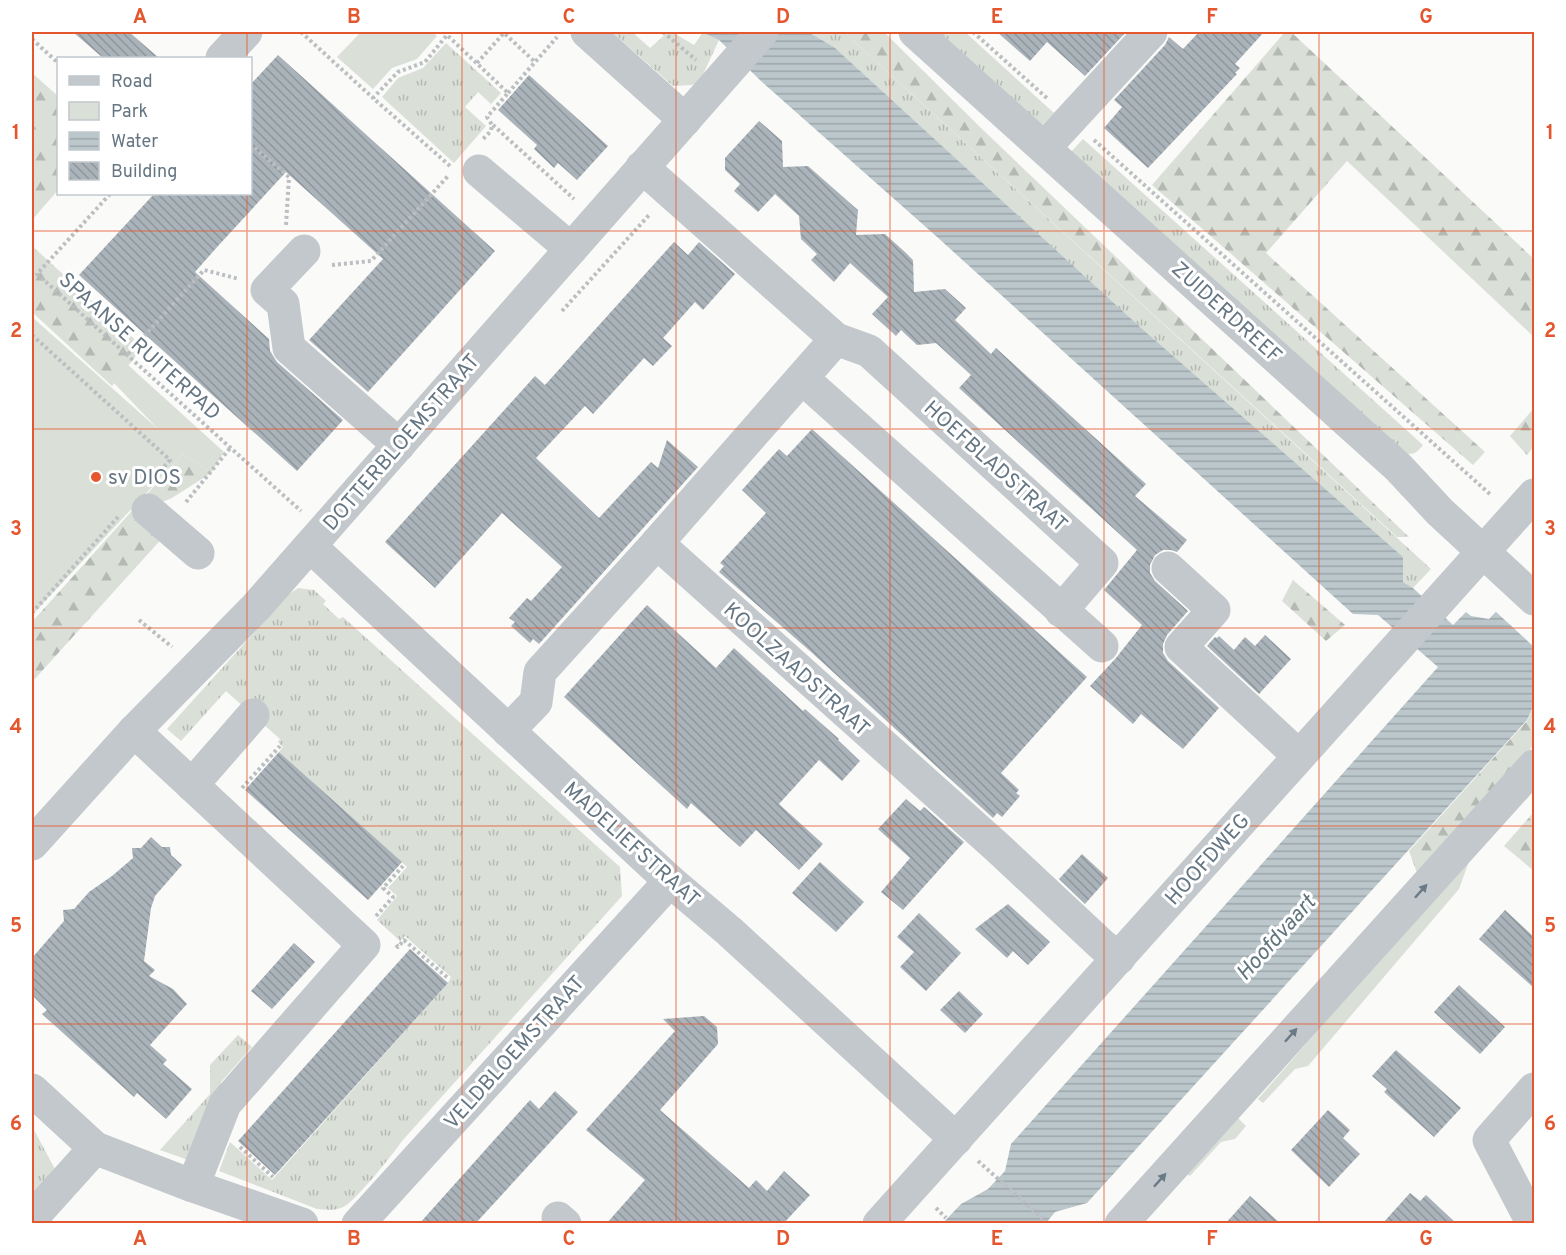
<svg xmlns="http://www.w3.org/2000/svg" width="1566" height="1255" font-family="Overpass,sans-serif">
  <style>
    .grass { fill: url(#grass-tufts) }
    .forest { fill: url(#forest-firs) }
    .green { fill: #dadfd7 }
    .water { fill: url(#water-rules) }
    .pier { fill: #fafaf8 }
    .building { fill: url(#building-back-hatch) }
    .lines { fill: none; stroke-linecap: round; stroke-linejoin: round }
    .path { stroke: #bbbfc2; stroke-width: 4; stroke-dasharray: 3 3; stroke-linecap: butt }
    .minor { stroke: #c3c8cc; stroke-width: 33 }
    .oneway { fill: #6a7a87 }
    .grid { fill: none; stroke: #e4572e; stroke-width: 1.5; stroke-opacity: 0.55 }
    .poi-dot { fill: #e4572e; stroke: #fff; stroke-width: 2 }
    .labels { text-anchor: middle; stroke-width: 6; stroke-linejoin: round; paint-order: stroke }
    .street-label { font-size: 21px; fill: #657683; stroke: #fff }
    .poi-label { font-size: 21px; fill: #657683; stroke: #fff; text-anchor: start }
    .water-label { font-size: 22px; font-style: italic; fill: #60757c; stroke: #fff }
    .neatline { fill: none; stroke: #e4572e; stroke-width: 2 }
    .grid-label { font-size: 20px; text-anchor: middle; font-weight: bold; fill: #e4572e }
  </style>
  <defs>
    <pattern id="grass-tufts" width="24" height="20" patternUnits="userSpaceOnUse" patternTransform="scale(1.5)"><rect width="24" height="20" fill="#dadfd7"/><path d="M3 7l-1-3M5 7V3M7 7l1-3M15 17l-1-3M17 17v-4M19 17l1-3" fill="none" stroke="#b4b9b4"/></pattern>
    <pattern id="forest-firs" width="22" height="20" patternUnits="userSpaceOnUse" patternTransform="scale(1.5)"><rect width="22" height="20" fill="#dadfd7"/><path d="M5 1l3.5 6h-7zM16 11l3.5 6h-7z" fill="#b4b9b4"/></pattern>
    <pattern id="water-rules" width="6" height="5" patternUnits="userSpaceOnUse" patternTransform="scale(1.5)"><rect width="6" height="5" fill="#bbc7cb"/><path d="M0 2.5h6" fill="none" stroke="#9ca6aa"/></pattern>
    <pattern id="building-back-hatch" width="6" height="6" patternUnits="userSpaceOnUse" patternTransform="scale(1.5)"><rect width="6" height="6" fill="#aab3b9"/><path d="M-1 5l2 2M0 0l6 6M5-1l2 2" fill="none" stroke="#8e969c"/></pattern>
  </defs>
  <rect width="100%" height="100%" fill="#fafaf8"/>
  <!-- grass -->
  <g class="grass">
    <polygon points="612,32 632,32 650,48 668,32 672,32 694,45 703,32 719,40 700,81 692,85 673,86"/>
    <polygon points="808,32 844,32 1431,569 1413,588 1403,582 1402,557 1141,329 834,47"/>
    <polygon points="939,32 965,32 1054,113 1042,125"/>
    <polygon points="446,43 501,93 491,104 478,92 465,107 486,126 454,163 382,97 398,78 423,68"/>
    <path d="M1083 139 1423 445C1417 452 1414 456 1405 453L1071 152Z"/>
    <path d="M298 588 314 590 326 601 323 604 339 619 343 617 620 867 622 896 402 1141C393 1154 358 1198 345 1206 337 1211 326 1210 317 1209L219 1171 230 1142 272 1180 448 983 451 977 405 936 400 941 377 920 397 896 388 888 407 867 279 752 283 747 278 742 280 739 226 691 181 741 167 729 289 594Z"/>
    <polygon points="238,1035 252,1047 221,1082 221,1096 188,1160 160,1150 210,1094 210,1065"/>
    <polygon points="34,1130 55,1169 32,1195 32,1133"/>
  </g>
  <!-- forest -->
  <g class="forest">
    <polygon points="844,32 884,32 981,128 1409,537 1397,537"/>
    <polygon points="1285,32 1291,32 1534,259 1534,337 1347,161 1266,253 1485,452 1473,465 1152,185"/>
    <polygon points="32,73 58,96 58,190 32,220"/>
    <polygon points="32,246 143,347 112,386 32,312"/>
    <polygon points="1534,408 1534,446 1527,455 1510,436"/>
    <polygon points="183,454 211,473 172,498 162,502 166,534 32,682 32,622"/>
    <polygon points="1293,580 1345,625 1326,641 1282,601"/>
    <polygon points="1534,704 1534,745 1417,873 1409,851 1527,721"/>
    <polygon points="1534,812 1534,871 1504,846"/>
  </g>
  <!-- green -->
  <g class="green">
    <polygon points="361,32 432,32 437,36 417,59 392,68 373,89 337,57"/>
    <polygon points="32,111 52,128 32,151"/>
    <polygon points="32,317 158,429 114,383 128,365 224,452 211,473 183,454 32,615"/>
    <polygon points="1472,853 1459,889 1308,1066 1295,1069 1263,1103 1258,1099"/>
    <polygon points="1236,1116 1246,1126 1235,1139 1221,1142 1190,1176 1185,1173"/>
  </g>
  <!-- water -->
  <polygon class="water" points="702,32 808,32 834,47 1141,328 1403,557 1403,582 1413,588 1453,625 1466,612 1471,616 1489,619 1534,572 1534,704 1527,720 1087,1203 1055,1212 1046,1223 943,1223 961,1204 988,1189 1005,1171 1011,1144 1438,667 1378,615 1353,614 936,236 761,81 719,40"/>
  <!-- pier -->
  <polygon class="pier" points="1532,569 1534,569 1534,647 1495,611"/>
  <!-- building -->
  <g class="building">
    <polygon points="73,32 129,32 159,58 103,58"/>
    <polygon points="997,32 1126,32 1085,76 1047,42 1030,61"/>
    <polygon points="1199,32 1264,32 1235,64 1240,68 1235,73 1237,74 1148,168 1104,128 1122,107 1114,100 1165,45 1169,37 1183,49"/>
    <polygon points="278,55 495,251 368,392 309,340 383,259 286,172 218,246 195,272 269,339 270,351 277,362 343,420 297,471 79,275 154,194 250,194 250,85"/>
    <polygon points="529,75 608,146 577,180 558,163 554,168 534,149 537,145 498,110"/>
    <polygon points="759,121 782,141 783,167 808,166 858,210 856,235 885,234 906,253 913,260 914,292 945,289 966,308 955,320 991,354 996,348 1146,484 1135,496 1187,540 1177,552 1171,550 1163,550 1155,555 1150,565 1150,573 1155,581 1188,611 1167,635 1163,644 1163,653 1168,661 1219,708 1183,749 1141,714 1133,724 1090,686 1116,658 1142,625 1104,590 1137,550 959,388 971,375 936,343 917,345 901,330 896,336 872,314 888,297 850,263 834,282 811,260 817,254 801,239 799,216 775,194 758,212 734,191 740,184 725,170 725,158"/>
    <polygon points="674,242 688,255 699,242 735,274 703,310 695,302 663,338 672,346 653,366 644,358 593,414 585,406 536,458 599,518 651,462 658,468 667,440 698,467 539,644 533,639 530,643 511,626 515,622 509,618 527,598 531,601 562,567 502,513 435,588 385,542 535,376 545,385"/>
    <polygon points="812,429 1087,677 1001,773 1019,790 1016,793 1020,796 1002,817 997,813 993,818 810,651 719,572 724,566 720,563 766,513 742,490 779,449 787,456"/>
    <polygon points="647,605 716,668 734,648 803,711 805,709 839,739 838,740 860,761 842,781 819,760 779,804 823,844 799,870 756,830 740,847 691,803 687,809 564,697"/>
    <polygon points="1265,635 1291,659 1259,694 1207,646 1215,637 1217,638 1219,636 1234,650 1245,637 1255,646"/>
    <polygon points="279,752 402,862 368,900 245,790"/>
    <polygon points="906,799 920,811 924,807 964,842 903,910 881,892 910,858 878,829"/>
    <polygon points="151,837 162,847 170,847 171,855 182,865 155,896 151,908 144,961 155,970 149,976 173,989 187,1004 150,1045 167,1060 163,1064 192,1089 166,1119 137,1093 134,1097 42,1014 47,1010 32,995 32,958 64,921 63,910 74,909 89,892 112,876 133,858 132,848 141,848"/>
    <polygon points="1082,854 1108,878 1085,904 1059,879"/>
    <polygon points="820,862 864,902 836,932 792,893"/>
    <polygon points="1008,904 1050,942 1028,965 1013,951 1007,958 975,929"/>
    <polygon points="1505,910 1534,937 1534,988 1479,939"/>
    <polygon points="919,913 961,953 926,991 900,967 914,952 897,937"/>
    <polygon points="294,943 315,962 272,1009 251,991"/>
    <polygon points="410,949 448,983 275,1175 238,1141"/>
    <polygon points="1459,985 1505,1027 1480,1054 1434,1012"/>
    <polygon points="959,991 983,1014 965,1033 940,1010"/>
    <polygon points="704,1016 717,1027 718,1044 660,1110 749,1188 756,1180 767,1191 784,1171 810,1195 783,1224 606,1224 645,1180 586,1130 675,1031 663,1019"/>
    <polygon points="1396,1050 1461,1108 1434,1137 1384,1092 1387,1089 1372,1076"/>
    <polygon points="555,1091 578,1112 475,1224 419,1224 530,1100 539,1109"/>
    <polygon points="1328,1110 1350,1130 1343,1138 1360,1154 1329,1187 1291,1150"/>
    <polygon points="1410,1193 1420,1201 1426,1195 1457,1224 1382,1224"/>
    <polygon points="1250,1196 1281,1224 1225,1224"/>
  </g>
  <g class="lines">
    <!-- path -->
    <g class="path">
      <polyline points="301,32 373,98"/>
      <polyline points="663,32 696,60"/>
      <polyline points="973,32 1048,99"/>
      <polyline points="32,39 58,63"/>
      <polyline points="477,63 504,33 535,62"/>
      <polyline points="508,93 557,37"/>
      <polyline points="493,125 574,199"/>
      <polyline points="32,127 34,129 32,132"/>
      <polyline points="1094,140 1491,495"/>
      <polyline points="250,144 289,177 286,225"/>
      <polyline points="450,166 373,98 398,72 425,62 447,35 508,93 487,117 492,125 491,131 483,139"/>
      <polyline points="110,194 37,274 301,511"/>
      <polyline points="332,265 371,261 448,176"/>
      <polyline points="562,311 650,214"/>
      <polyline points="32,335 170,460 152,480"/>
      <polyline points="128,354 204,270 239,279"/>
      <polyline points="186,502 231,447"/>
      <polyline points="32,613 118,517"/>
      <polyline points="139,620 172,647"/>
      <polyline points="242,788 280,746"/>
      <polyline points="376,916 393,897 383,888 403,866"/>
      <polyline points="396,945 398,947 404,940 449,979"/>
      <polyline points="240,1147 273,1177"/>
      <polyline points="978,1161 1049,1224"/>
      <polyline points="936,1208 946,1218"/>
    </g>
    <!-- minor -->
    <g class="minor">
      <polyline points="587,32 685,120"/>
      <polyline points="915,32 1398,467 1440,512 1534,599"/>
      <polyline points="222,58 246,32"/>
      <polyline points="1045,147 1151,32"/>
      <polyline points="642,167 836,339 869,351 1102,563 1061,611"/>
      <polyline points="479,171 571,249"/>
      <polyline points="304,251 267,290 283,304 289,348 399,445"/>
      <polyline points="802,378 1102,646"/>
      <polyline points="148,510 198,553"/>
      <polyline points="657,543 836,339"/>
      <polyline points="310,546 670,881 729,931 956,1139"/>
      <polyline points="1168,568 1214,610 1181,647 1299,756"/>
      <polyline points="134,731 364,945 225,1104 193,1186"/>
      <polyline points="508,731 536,702 540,672 657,543 997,847 1103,946 1119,958"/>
      <polyline points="192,785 253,715"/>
      <polyline points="32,844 134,731 256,607 762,32"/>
      <polyline points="32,1090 95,1148 193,1186 302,1224"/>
      <polyline points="32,1218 95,1148"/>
      <polyline points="558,1218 565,1224"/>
      <polyline points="358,1224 670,881"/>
      <polyline points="879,1224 1534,495"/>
      <polyline points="1121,1224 1534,766"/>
      <polyline points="1533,1224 1489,1140 1534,1089"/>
    </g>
  </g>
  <!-- one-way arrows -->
  <defs><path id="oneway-solid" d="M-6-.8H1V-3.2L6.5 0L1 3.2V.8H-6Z" transform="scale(1.5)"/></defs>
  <g class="oneway">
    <use href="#oneway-solid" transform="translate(1421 891) rotate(-48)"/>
    <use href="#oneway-solid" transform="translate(1291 1035) rotate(-48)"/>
    <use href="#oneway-solid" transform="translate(1160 1180) rotate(-48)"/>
  </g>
  <!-- grid -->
  <path class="grid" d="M247 32V58M462 32V1224M676 32V1224M890 32V1224M1104 32V1224M1319 32V1224M247 194V1224M32 231H1534M32 429H1534M32 628H1534M32 826H1534M32 1024H1534"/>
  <!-- markers -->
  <circle class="poi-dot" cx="96" cy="477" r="6"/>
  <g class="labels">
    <!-- street labels -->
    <g class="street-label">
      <text transform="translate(1227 312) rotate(42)" y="7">ZUIDERDREEF</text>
      <text transform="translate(140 346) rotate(42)" y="7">SPAANSE RUITERPAD</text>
      <text transform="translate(401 442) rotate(-49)" y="7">DOTTERBLOEMSTRAAT</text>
      <text transform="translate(996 466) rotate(42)" y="7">HOEFBLADSTRAAT</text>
      <text transform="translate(797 669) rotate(42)" y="7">KOOLZAADSTRAAT</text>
      <text transform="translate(632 844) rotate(42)" y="7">MADELIEFSTRAAT</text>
      <text transform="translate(1207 859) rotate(-48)" y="7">HOOFDWEG</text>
      <text transform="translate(514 1052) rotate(-48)" y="7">VELDBLOEMSTRAAT</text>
    </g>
    <!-- poi labels -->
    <g class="poi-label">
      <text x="108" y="484">sv DIOS</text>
    </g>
    <!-- water labels -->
    <g class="water-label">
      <text transform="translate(1275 937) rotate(-48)" y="8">Hoofdvaart</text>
    </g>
  </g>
  <!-- border -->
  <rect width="1566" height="1255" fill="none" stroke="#ffffff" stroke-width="66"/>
  <!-- legend -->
  <rect x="57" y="57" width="195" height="138" fill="#ffffff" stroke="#c1c8cd" stroke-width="1.5"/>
  <rect x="69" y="76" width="30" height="9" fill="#c3c8cc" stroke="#c1c8cd" stroke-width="1.5"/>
  <text x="111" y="87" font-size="18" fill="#657683">Road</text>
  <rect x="69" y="102" width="30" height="18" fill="#dadfd7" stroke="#c1c8cd" stroke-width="1.5"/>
  <text x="111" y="117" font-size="18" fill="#657683">Park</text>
  <rect x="69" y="132" width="30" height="18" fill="url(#water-rules)" stroke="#c1c8cd" stroke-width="1.5"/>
  <text x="111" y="147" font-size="18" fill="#657683">Water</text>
  <rect x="69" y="162" width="30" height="18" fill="url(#building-back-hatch)" stroke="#c1c8cd" stroke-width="1.5"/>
  <text x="111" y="177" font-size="18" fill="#657683">Building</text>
  <rect x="33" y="33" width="1500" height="1189" class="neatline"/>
  <g class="grid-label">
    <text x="140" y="23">A</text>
    <text x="354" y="23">B</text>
    <text x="569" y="23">C</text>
    <text x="783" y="23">D</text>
    <text x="997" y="23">E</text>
    <text x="1212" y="23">F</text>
    <text x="1426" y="23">G</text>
    <text x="16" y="139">1</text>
    <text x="1550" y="139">1</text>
    <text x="16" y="337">2</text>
    <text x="1550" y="337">2</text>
    <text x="16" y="535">3</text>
    <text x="1550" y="535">3</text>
    <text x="16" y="733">4</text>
    <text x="1550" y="733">4</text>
    <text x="16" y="932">5</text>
    <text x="1550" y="932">5</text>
    <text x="16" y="1130">6</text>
    <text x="1550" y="1130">6</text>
    <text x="140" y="1245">A</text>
    <text x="354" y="1245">B</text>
    <text x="569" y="1245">C</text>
    <text x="783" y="1245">D</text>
    <text x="997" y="1245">E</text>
    <text x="1212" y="1245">F</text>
    <text x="1426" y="1245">G</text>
  </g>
</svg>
